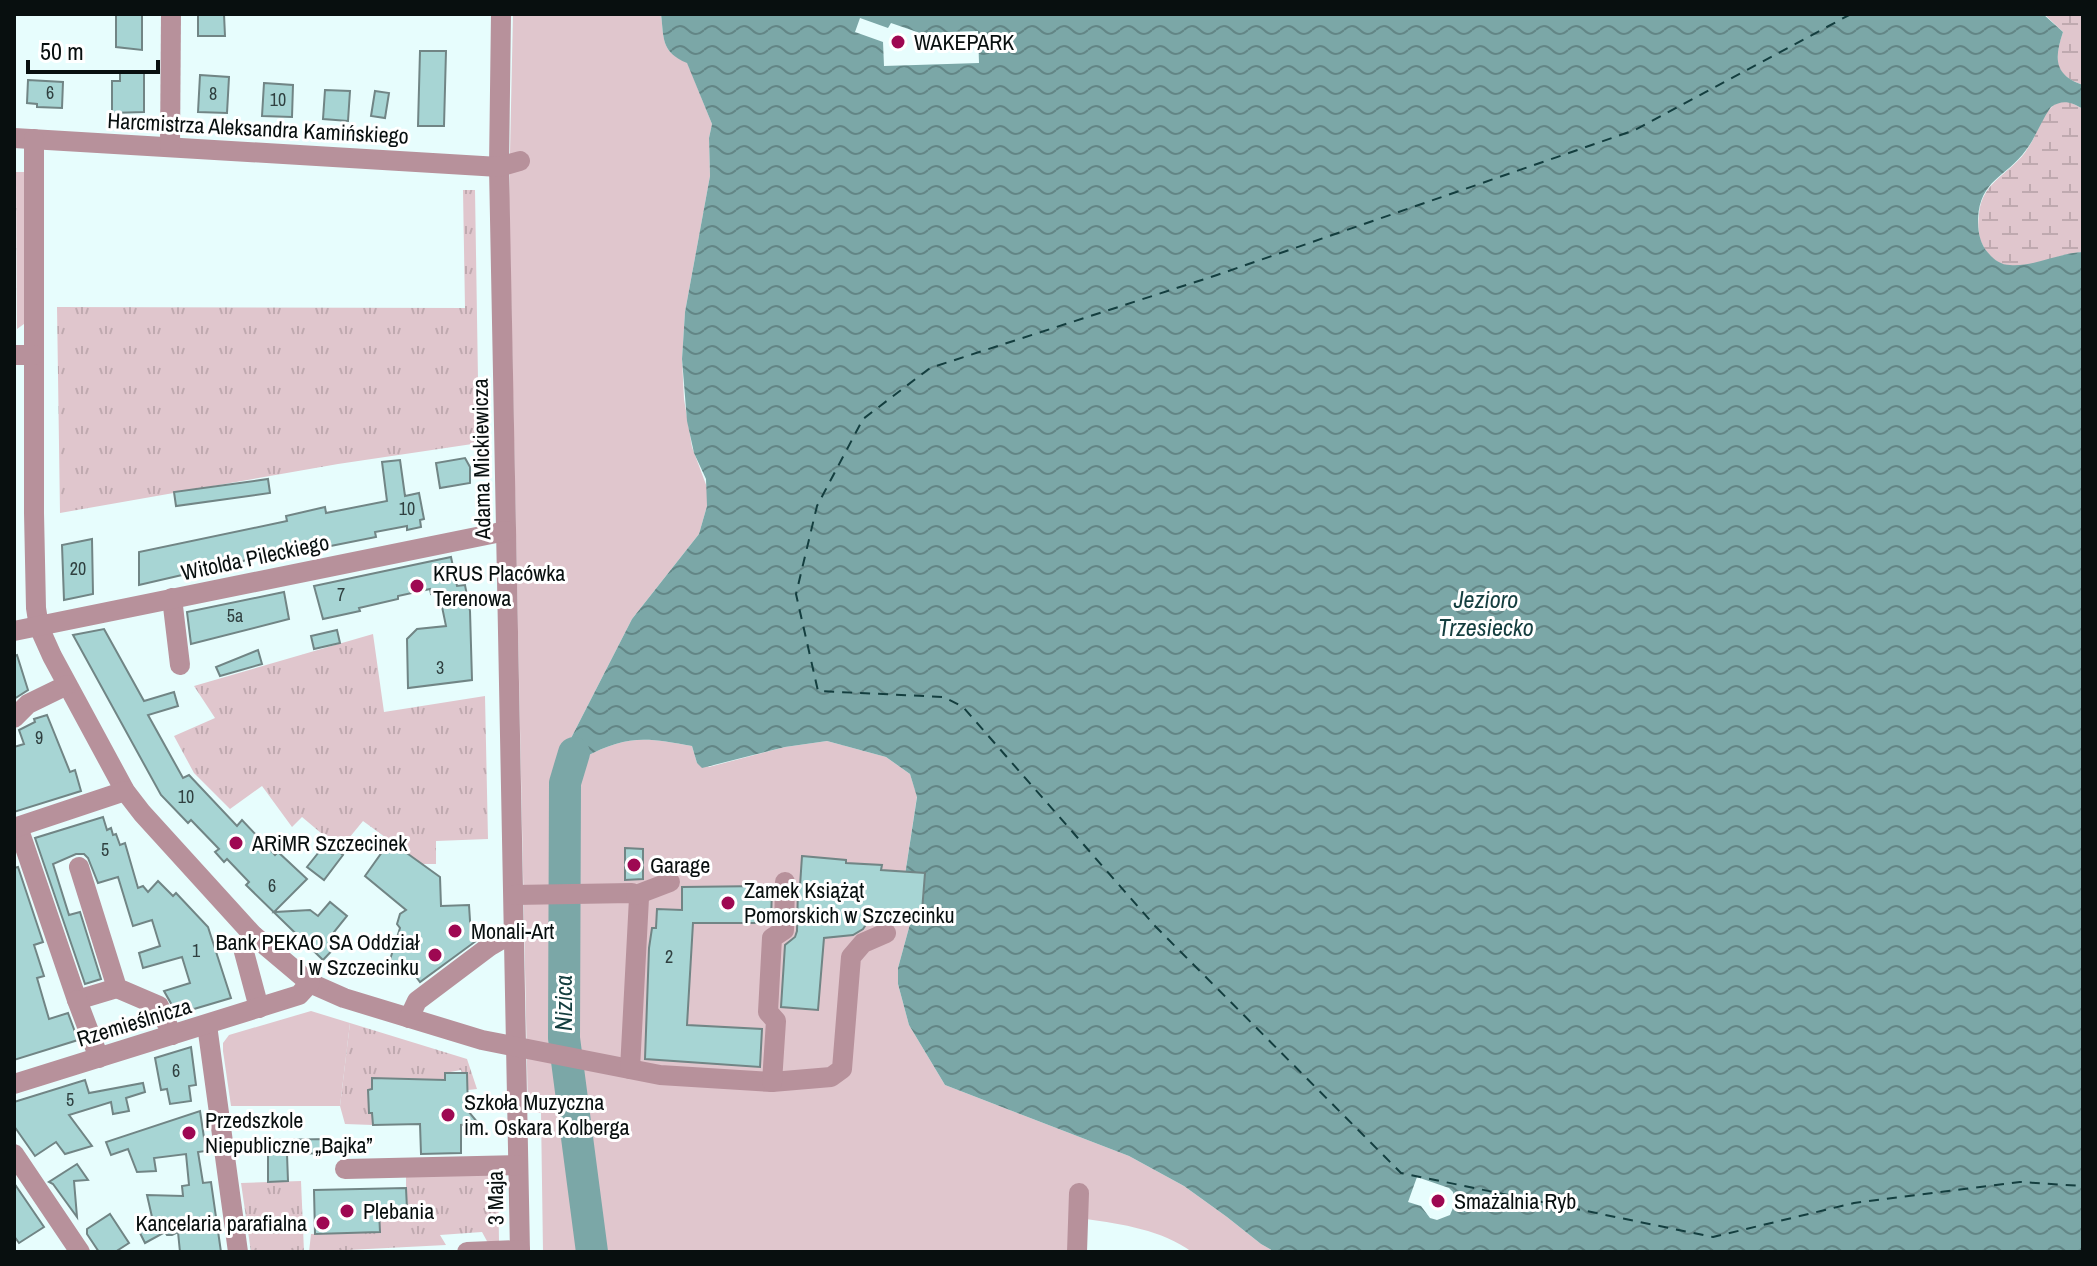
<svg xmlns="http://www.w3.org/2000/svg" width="2097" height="1266" font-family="'Archivo Narrow',sans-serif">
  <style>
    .grass { fill: url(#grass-tufts) }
    .wetland { fill: url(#wetland-marsh) }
    .park { fill: #e0c6cd }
    .water { fill: url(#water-waves) }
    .pier { fill: #e7fdfd }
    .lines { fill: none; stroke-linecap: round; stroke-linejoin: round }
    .river { stroke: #7ba7a7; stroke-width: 32 }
    .ferry { stroke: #143e3f; stroke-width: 2; stroke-dasharray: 10 8; stroke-linecap: butt }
    .building { fill: #a7d5d4; stroke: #718585; stroke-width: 2 }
    .minor { stroke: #b7919b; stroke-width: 20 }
    .poi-dot { fill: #9e0852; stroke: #fff; stroke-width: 3 }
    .labels { text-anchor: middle; stroke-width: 6; stroke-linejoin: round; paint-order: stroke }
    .number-label { font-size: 18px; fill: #304040 }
    .poi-label { font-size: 22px; fill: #080f0f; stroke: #fff; text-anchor: start }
    .street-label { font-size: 22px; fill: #080f0f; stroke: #fff }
    .water-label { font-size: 24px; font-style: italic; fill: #143e3f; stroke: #fff }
  </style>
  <defs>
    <pattern id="grass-tufts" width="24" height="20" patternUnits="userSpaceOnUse" patternTransform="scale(2)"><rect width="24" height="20" fill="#e0c6cd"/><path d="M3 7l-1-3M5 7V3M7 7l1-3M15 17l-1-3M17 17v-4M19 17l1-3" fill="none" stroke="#bfa9af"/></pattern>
    <pattern id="wetland-marsh" width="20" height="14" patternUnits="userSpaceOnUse" patternTransform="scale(2)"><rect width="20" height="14" fill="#e0c6cd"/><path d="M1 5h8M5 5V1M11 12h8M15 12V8" fill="none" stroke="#bfa9af"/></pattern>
    <pattern id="water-waves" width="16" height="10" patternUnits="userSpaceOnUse" patternTransform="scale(2)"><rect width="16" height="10" fill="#7ba7a7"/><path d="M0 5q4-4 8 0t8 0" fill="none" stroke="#638686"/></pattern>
  </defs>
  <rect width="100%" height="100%" fill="#e7fdfd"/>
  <!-- grass -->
  <g class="grass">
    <polygon points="16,172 26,172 24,324 17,329"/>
    <polygon points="463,190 475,190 479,443 338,464 60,513 57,307 465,308"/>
    <polygon points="373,634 384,712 485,696 488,839 436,841 436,864 422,864 363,821 340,849 302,817 292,827 262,786 230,809 194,773 174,736 215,718 194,686"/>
    <polygon points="350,1023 467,1059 477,1089 468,1090 467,1073 462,1073 461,1070 445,1073 445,1080 372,1078 372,1089 368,1090 369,1113 372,1113 373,1125 345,1124 340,1106"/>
    <polygon points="498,1174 499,1242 488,1243 482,1232 440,1235 446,1245 309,1252 311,1234 380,1232 379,1210 406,1209 406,1177"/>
    <polygon points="301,1181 304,1252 251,1252 241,1183"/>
  </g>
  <!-- wetland -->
  <g class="wetland">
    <path d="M2044 14H2083V85C2053 75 2054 59 2063 32Z"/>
    <path d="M2058 102H2070L2083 109V252C2060 253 2025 271 2005 265 1993 262 1984 250 1980 239 1978 231 1978 223 1979 214 1982 180 2012 174 2028 148 2039 132 2041 113 2058 102Z"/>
  </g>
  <!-- park -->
  <g class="park">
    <path d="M513 14H661C664 38 661 53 687 62L712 124 709 138 710 176 685 312 682 359 684 399 692 447 708 490 707 506 699 534 632 619 566 748 583 758C626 735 645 737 692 746L697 763 709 767 785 747 827 741 886 757 910 774 917 796 903 888 910 924 898 968V984L909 1025 945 1085 1129 1156 1184 1186 1227 1217 1261 1244 1275 1252H1192C1162 1230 1122 1224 1086 1219L1084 1252H543L541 1113 528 1112 509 199Z"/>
    <polygon points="311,1011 350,1023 340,1106 231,1106 223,1051 223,1043 229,1035"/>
  </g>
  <!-- water -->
  <path class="water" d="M661 14H2043L2063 32C2054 59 2054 75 2083 85V109C2071 102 2063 99 2051 107 2041 121 2036 137 2026 150 2006 178 1980 179 1978 219 1978 230 1979 239 1985 249 1991 257 1999 265 2010 265 2034 267 2058 253 2083 252V1252H1275L1261 1244 1227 1217 1184 1186 1129 1156 945 1085 909 1025 898 984V968L910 924 903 888 917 797 910 774 886 757 827 741 785 747 702 768 697 763 692 746C645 737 626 735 583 758L566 748 632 619 699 534 707 506 706 479 694 453 687 421 682 359 685 312 710 176 709 138 712 124 687 63C661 52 664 39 661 14Z"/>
  <!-- pier -->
  <g class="pier">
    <polygon points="860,18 888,28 891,23 920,33 978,31 979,63 884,66 883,42 855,32"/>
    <polygon points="1417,1177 1449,1188 1453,1192 1455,1203 1450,1215 1437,1220 1430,1218 1421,1206 1408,1202"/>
  </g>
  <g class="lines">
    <!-- river -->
    <polyline class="river" points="574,753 565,783 564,1038 592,1252"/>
    <!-- ferry -->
    <polyline class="ferry" points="1851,14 1635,130 1217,275 930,368 863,419 817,506 796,594 818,691 944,697 963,707 1155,926 1401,1173 1713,1237 1854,1203 2020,1182 2083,1186"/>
  </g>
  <!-- building -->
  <g class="building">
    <polygon points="116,14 142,14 142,50 116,47"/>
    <polygon points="198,14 224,14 225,36 198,36"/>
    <polygon points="420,51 446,51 444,126 418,126"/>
    <polygon points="120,71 144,71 144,112 112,113 112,81 120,81"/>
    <polygon points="200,75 229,77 227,113 198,112"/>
    <polygon points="28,80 63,82 62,108 37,107 37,104 27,103"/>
    <polygon points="264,83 293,85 292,117 262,116"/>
    <polygon points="325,90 350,91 348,121 323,119"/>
    <polygon points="375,91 389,93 385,118 371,116"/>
    <polygon points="465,458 470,467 470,483 440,488 436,463"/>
    <polygon points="400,460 405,496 419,493 424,519 420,520 421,527 407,530 407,526 375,532 376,537 265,559 264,556 139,585 139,552 287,521 286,516 325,507 326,513 387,501 382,462"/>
    <polygon points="268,479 270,493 176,506 174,492"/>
    <polygon points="92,539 93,594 64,600 62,545"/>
    <polygon points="451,557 457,586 465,585 470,611 472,680 408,688 407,639 417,629 446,626 439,592 431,594 430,589 398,596 398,599 359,608 360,611 323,619 314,586"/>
    <polygon points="284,592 289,619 191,644 187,612"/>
    <polygon points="104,629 144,701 174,692 178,706 148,715 183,778 189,775 237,826 242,820 275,855 278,852 307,879 274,912 310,910 318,916 330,902 347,916 334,932 341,941 323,960 246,885 249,882 227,859 224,862 215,852 219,849 191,820 188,823 161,795 73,635"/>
    <polygon points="337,630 340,643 314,649 311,636"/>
    <polygon points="258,650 262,664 220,676 216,667"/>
    <polygon points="17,655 28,690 14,699 14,656"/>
    <polygon points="47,715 70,772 75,770 81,791 14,812 14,747 24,744 19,730 35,722 34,719"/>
    <polygon points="103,817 107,830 111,828 113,835 116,834 120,845 125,843 138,888 143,886 148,892 158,881 173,896 176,893 208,927 231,998 177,1014 164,991 190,983 182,957 143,968 139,953 160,946 152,920 133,926 118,877 98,883 88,858 84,854 76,854 53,864 69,915 80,912 101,979 85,984 35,838"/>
    <polygon points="390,841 440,877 441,906 469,905 471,936 476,941 420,982 414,974 388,966 400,928 397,924 400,914 406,910 365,876"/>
    <polygon points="327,842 343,855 324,880 307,867"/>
    <polygon points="625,848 643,849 643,879 625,880"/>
    <polygon points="802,856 846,860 846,863 882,865 881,870 925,873 921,924 869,920 863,929 853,935 824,938 818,1010 781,1007 785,945 795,937 797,931 798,886 800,886"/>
    <polygon points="18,867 43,942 34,945 44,976 37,978 49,1019 68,1013 78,1040 14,1060 14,868"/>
    <polygon points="772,886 771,923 693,923 687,1025 762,1029 760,1067 645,1059 649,948 652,928 656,928 657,909 682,910 682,887"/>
    <polygon points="191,1047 196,1085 189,1086 191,1101 170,1104 167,1089 161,1090 155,1058"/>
    <polygon points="445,1073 467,1073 468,1111 478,1123 461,1125 461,1153 421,1154 420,1124 373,1125 372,1113 369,1113 368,1090 372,1089 372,1078 445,1080"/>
    <polygon points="85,1080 89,1093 143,1083 145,1092 126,1098 129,1111 113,1114 111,1102 69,1115 92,1146 65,1154 56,1142 35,1156 14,1126 14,1102"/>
    <polygon points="200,1111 206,1151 198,1152 203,1183 211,1182 221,1252 180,1252 178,1232 172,1235 167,1235 165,1232 145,1243 136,1225 152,1217 147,1195 183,1196 182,1186 189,1185 186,1154 154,1158 156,1171 137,1172 128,1149 111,1155 106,1142"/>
    <polygon points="328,1139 328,1153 287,1154 288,1181 268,1182 268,1140"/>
    <polygon points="77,1164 88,1180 74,1181 77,1217 53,1184 49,1182"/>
    <polygon points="14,1183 44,1227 19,1243 14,1236"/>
    <polygon points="406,1188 407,1209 379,1210 380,1232 315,1234 314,1190"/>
    <polygon points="110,1214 129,1243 115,1252 99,1252 87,1234 87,1229"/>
  </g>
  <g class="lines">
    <!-- minor -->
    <g class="minor">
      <polyline points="501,14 499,167 520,1252"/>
      <polyline points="14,138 499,167 520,161"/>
      <polyline points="34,139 34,513 36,608 39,627 52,656 125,791 142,813 253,935 310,983 344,998 482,1040 660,1075 772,1082 831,1077 842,1069 851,957 863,943 886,933"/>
      <polyline points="170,147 171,14"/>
      <polyline points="14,355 34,355"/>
      <polyline points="172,598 180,665"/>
      <polyline points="14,631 506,531"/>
      <polyline points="14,718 28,704 67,685"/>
      <polyline points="18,827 77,1000 117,988"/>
      <polyline points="14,828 125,791"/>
      <polyline points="79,867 117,988 159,1006 172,1035"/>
      <polyline points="514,895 632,893 639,898 630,1069"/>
      <polyline points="636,895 670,882"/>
      <polyline points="253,935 244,952 259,1008"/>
      <polyline points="77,1000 99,1058"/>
      <polyline points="409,1018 417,1001 490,946 514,932"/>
      <polyline points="207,1025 238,1252"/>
      <polyline points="772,1082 776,1021 768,1012 772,938 784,930 785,882"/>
      <polyline points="14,1084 299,995 310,983"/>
      <polyline points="14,1154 80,1252"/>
      <polyline points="345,1169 518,1165"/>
      <polyline points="467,1252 520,1250"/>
      <polyline points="1077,1252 1079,1193"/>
    </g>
  </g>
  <!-- markers -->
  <g class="poi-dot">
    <circle cx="898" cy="42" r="8"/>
    <circle cx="417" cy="586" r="8"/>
    <circle cx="236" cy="843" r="8"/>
    <circle cx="634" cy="865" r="8"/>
    <circle cx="728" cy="903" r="8"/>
    <circle cx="455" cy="931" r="8"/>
    <circle cx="435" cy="955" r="8"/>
    <circle cx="448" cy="1115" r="8"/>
    <circle cx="189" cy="1133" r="8"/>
    <circle cx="1438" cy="1201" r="8"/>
    <circle cx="347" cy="1211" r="8"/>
    <circle cx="323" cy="1223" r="8"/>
  </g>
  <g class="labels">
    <!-- number labels -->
    <g class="number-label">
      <text x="50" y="99">6</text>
      <text x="213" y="100">8</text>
      <text x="278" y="106">10</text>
      <text x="407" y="515">10</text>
      <text x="78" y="575">20</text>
      <text x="341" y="601">7</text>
      <text x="235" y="622">5a</text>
      <text x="440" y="674">3</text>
      <text x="39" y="744">9</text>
      <text x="186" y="803">10</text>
      <text x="105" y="856">5</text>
      <text x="272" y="892">6</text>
      <text x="196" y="957">1</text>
      <text x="669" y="963">2</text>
      <text x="176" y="1077">6</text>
      <text x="70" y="1106">5</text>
    </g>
    <!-- poi labels -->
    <g class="poi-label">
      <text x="914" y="50">WAKEPARK</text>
      <text x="433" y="581">KRUS Placówka<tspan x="433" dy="25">Terenowa</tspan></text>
      <text x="252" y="851">ARiMR Szczecinek</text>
      <text x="650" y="873">Garage</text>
      <text x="744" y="898">Zamek Książąt<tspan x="744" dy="25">Pomorskich w Szczecinku</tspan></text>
      <text x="471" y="939">Monali-Art</text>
      <text x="419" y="950" text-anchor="end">Bank PEKAO SA Oddział<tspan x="419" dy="25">I w Szczecinku</tspan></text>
      <text x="464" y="1110">Szkoła Muzyczna<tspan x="464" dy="25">im. Oskara Kolberga</tspan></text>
      <text x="205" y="1128">Przedszkole<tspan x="205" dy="25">Niepubliczne „Bajka”</tspan></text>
      <text x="1454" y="1209">Smażalnia Ryb</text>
      <text x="363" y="1219">Plebania</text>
      <text x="307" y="1231" text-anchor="end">Kancelaria parafialna</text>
    </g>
    <!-- street labels -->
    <g class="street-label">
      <text transform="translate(258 128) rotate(3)" y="8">Harcmistrza Aleksandra Kamińskiego</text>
      <text transform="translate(481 459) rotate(-91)" y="8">Adama Mickiewicza</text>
      <text transform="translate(255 557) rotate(-12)" y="8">Witolda Pileckiego</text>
      <text transform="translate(134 1022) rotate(-17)" y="8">Rzemieślnicza</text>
      <text transform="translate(495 1198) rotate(-91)" y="8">3 Maja</text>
    </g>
    <!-- water labels -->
    <g class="water-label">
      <text x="1486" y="608">Jezioro<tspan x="1486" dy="28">Trzesiecko</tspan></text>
      <text transform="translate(564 1003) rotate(-90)" y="8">Nizica</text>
    </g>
  </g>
  <!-- border -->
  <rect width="2097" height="1266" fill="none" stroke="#080f0f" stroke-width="32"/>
  <!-- scale -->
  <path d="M28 60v12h130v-12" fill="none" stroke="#080f0f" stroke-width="4"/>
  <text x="40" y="60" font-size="24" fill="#080f0f" stroke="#ffffff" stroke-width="6" paint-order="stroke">50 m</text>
</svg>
